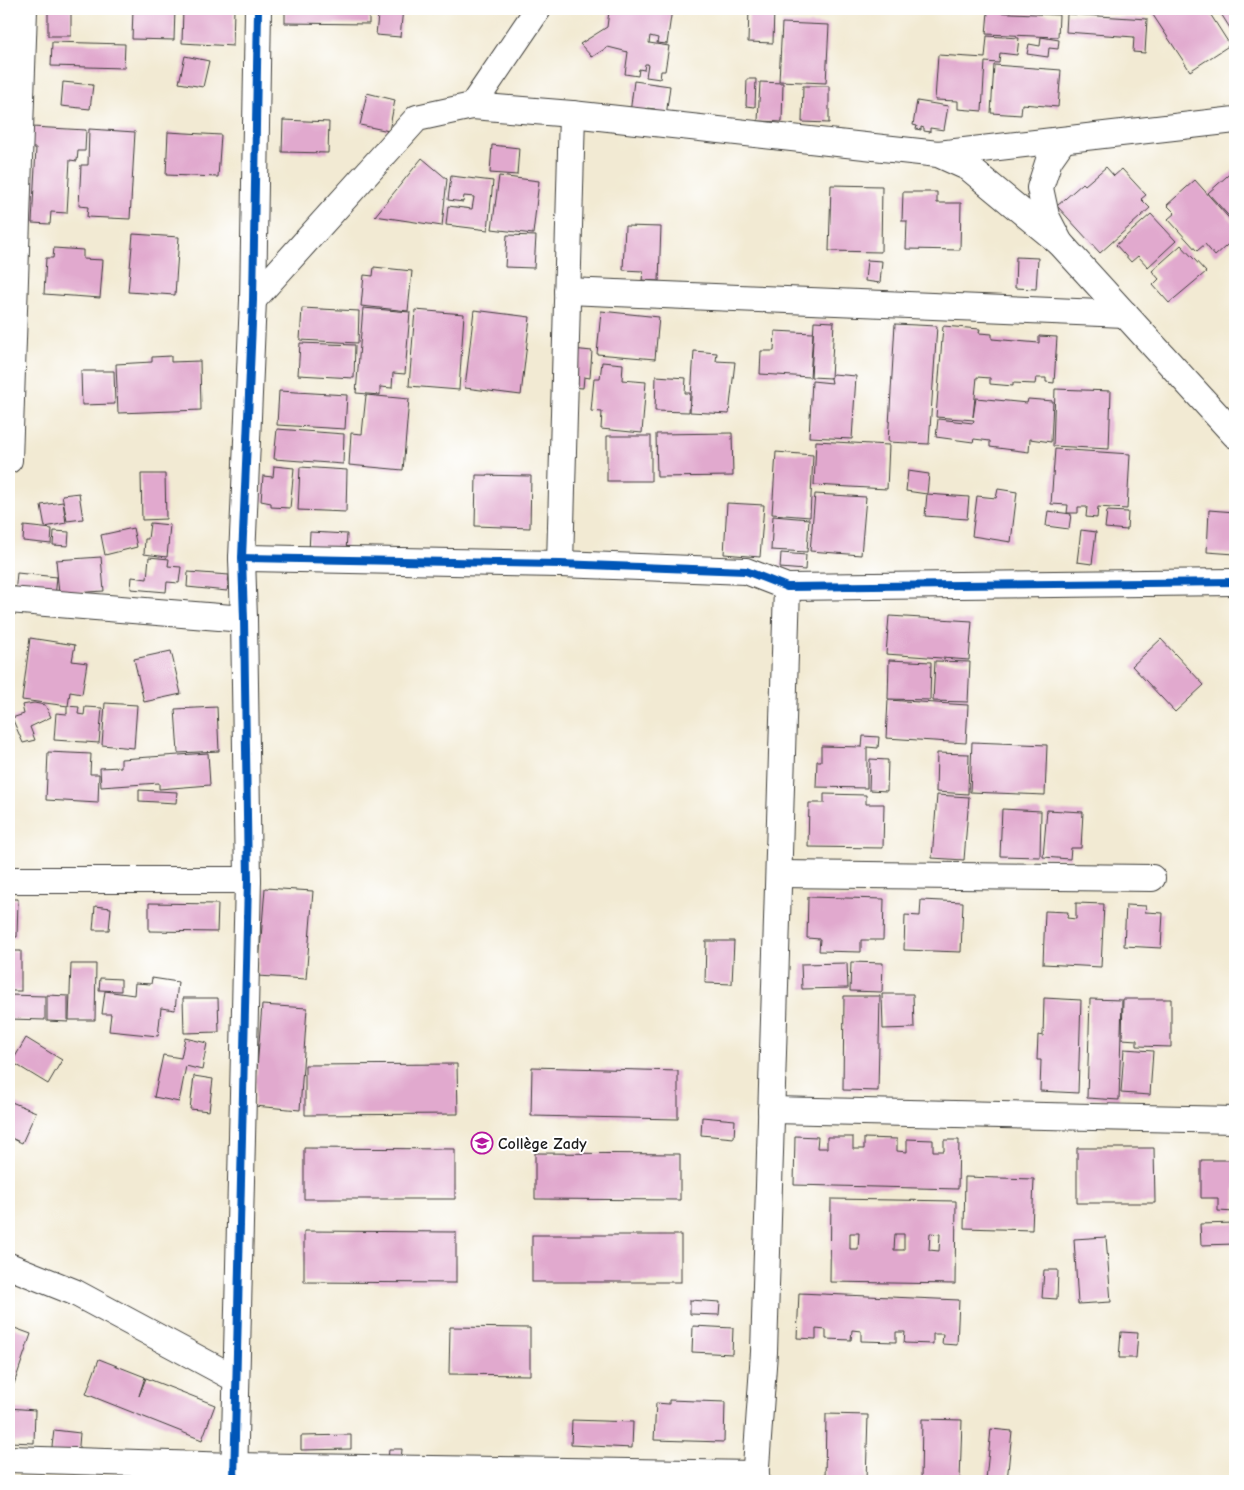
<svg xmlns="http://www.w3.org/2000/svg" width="1244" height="1490" font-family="'Comic Neue',sans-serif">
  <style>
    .building { fill: #e1a9ce; fill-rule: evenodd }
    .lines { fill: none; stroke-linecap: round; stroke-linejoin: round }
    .minor-casing { stroke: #3c3b37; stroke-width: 28 }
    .minor { stroke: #fff; stroke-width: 26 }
    .cycleway-casing { stroke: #fff; stroke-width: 11 }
    .cycleway { stroke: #0057b8; stroke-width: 8 }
    .labels { text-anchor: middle; stroke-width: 4; stroke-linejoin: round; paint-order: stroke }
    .poi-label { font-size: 16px; font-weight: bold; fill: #1c1c1c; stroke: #fff; text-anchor: start }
  </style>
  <rect width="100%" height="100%" fill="#fff"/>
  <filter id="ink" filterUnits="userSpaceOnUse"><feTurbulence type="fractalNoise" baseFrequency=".02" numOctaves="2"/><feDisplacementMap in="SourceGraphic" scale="10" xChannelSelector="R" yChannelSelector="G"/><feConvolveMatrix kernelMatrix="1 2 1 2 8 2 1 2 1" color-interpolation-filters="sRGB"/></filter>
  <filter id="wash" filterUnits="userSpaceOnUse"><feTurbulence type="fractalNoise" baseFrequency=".0096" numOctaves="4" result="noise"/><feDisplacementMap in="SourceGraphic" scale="20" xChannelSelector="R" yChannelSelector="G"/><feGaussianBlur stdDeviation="1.12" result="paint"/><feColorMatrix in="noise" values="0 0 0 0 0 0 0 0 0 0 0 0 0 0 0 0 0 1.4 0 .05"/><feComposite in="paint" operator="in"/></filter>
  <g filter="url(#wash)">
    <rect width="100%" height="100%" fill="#f2ead3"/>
    <g id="blocks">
      <!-- building -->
      <g class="building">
        <rect x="48" y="9" width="23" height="27"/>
        <polygon points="133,9 175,9 174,40 132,39"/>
        <polygon points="183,9 234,9 233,46 182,43"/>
        <polygon points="285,9 369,9 369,24 285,23"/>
        <polygon points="386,9 403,9 400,37 376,35 378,15 385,16"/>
        <polygon points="612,9 672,9 667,44 657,43 658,38 650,36 649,43 669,46 665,71 661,71 660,79 646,77 648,64 645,64 644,70 639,69 638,76 625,74 628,52 608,47 592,57 580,44 607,27 609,11 611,11"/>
        <polygon points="749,9 774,9 773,43 748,42"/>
        <polygon points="839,9 880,9 880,13 839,10"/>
        <polygon points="1149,9 1207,9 1230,45 1190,71"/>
        <polygon points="1218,9 1235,9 1235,36"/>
        <polygon points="988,12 1059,15 1058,37 986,34"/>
        <polygon points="1067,14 1147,19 1145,53 1133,52 1134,37 1066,32"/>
        <polygon points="782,23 829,25 826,83 779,81"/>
        <polygon points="987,36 1019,38 1017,55 1000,53 999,63 985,62 982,111 958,109 958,101 935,100 938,55 985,58"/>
        <polygon points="1041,37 1059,40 1058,49 1049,48 1048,57 1027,54 1029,44 1040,46"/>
        <polygon points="52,42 125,44 124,68 51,66"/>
        <polygon points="185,56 209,61 203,87 179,83"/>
        <polygon points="994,65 1061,70 1058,107 1022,104 1021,115 991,113"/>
        <polygon points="747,79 756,79 755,107 746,106"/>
        <polygon points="634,81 670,86 666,116 654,115 655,109 647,108 645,115 630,113"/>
        <polygon points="63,82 93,85 90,109 61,106"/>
        <polygon points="760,82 783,83 782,122 758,121"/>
        <polygon points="803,86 829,86 829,123 802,122"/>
        <polygon points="367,93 395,100 389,131 360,125"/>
        <polygon points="917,101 948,106 944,130 930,128 930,132 924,131 924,128 921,127 921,130 916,129 917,126 913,125"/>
        <polygon points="283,120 329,122 328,153 282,152"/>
        <polygon points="32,127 86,130 85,151 78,151 77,161 70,160 67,213 51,212 50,224 32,223 36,148 31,148"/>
        <polygon points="89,129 135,132 130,219 87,217 88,207 79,206 81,165 88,165"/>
        <polygon points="168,132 221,135 218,177 166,175"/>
        <polygon points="492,145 519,148 517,175 490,173"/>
        <polygon points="422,158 447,179 442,226 375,216"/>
        <polygon points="1106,167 1114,176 1122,169 1146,195 1141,199 1150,208 1100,253 1057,206 1083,183 1085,185"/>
        <polygon points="1235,169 1235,223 1208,193"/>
        <polygon points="451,176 493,181 488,230 446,225 448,206 472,209 474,197 464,196 463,202 448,200"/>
        <polygon points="499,176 539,181 533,234 492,229"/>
        <polygon points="1195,180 1235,225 1235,238 1215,256 1205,244 1197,251 1168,219 1175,213 1167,205"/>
        <polygon points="831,185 882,186 881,252 829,251"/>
        <polygon points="903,192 937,192 937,203 961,203 960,250 906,249 907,221 902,221"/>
        <polygon points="1151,214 1176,241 1148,267 1138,256 1131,262 1116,245"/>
        <polygon points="625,226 661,227 659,281 642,280 643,271 623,270"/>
        <polygon points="133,234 179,237 175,295 128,292"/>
        <polygon points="507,235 536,236 534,268 505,267"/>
        <polygon points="1181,245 1206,272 1169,303 1153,285 1159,279 1152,271"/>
        <polygon points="54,248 83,250 83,259 103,260 100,298 44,294 46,258 53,258"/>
        <polygon points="1016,257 1038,258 1036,289 1015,288"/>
        <polygon points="867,260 882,261 880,283 865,281"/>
        <polygon points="374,267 412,271 408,311 361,306 364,275 373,276"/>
        <polygon points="302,308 359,311 358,343 300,340"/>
        <polygon points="363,308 410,312 405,374 393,373 392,388 380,387 380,395 356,393"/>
        <polygon points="415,310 464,314 459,390 409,386"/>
        <polygon points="474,310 530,317 521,395 465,388"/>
        <polygon points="601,311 659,317 655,359 597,354"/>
        <polygon points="814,321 834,322 831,378 811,377"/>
        <polygon points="895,324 937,326 929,444 888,442"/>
        <polygon points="943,326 980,329 979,333 992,334 992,339 1039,343 1039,336 1057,337 1054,383 1046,382 1046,378 1036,378 1035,384 1013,383 1013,386 990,384 990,378 977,377 973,417 976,398 1027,403 1028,399 1053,401 1051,442 1030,439 1029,452 990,447 990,441 974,439 973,442 936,437 938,419 973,423 974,420 936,417"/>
        <polygon points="775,331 813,333 810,377 760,374 761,351 774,351"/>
        <polygon points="300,343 355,345 354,378 298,375"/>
        <polygon points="572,349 592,351 590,378 584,377 583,388 569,387"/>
        <polygon points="694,351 717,353 716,361 735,362 729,414 690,412"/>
        <polygon points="171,356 171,362 200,361 201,410 118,413 116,364 152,362 152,357"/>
        <polygon points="602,362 623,364 622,380 646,382 642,433 601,429 602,412 591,411 594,378 600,378"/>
        <polygon points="81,371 114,371 115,404 82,405"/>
        <polygon points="833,374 856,376 852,439 809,437 812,381 832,383 831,378"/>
        <polygon points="656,376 686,378 685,393 690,393 689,412 655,411"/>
        <polygon points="1055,389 1111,391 1109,449 1053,446"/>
        <polygon points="279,391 347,395 345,429 277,425"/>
        <polygon points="366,395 409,399 403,470 349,465 351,433 362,434"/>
        <polygon points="277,429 344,434 343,464 274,459"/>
        <polygon points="732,433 733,476 657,477 656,434"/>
        <rect x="607" y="436" width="44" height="45"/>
        <polygon points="816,441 889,445 887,489 814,485"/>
        <polygon points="1055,449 1130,454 1127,509 1098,507 1097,518 1086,517 1087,507 1078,507 1078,513 1067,513 1068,505 1051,504"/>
        <polygon points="776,452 813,455 810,517 772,514"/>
        <polygon points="274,466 294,468 290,508 271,507 271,503 261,501 263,476 273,477"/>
        <polygon points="300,467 347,470 346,512 298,510"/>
        <polygon points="908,471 929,474 927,494 906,491"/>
        <polygon points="141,474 165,474 166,519 142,520"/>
        <polygon points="476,475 531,476 530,528 475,526"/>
        <polygon points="998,489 1017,492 1011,542 972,536 977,496 996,498"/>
        <polygon points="79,493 83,519 67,521 62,495"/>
        <polygon points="815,494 866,497 861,555 810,551"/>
        <polygon points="927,494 969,497 967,519 925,516"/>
        <polygon points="63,502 66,523 45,527 41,505"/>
        <polygon points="727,503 764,505 760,557 724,554"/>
        <polygon points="1209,510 1235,512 1235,554 1207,552"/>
        <polygon points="1048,511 1071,514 1069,529 1046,526"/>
        <polygon points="1107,511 1128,512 1127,530 1105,528"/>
        <polygon points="773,516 809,519 807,552 771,550"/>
        <polygon points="150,523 170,525 167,557 144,554 145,539 148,539"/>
        <polygon points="24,526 52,529 51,544 23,541"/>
        <polygon points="133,528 137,547 105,555 101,535"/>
        <polygon points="1081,530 1096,532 1092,564 1077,562"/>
        <polygon points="54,531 69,532 68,546 53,545"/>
        <polygon points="310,532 347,534 346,554 309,552"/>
        <polygon points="781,553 806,555 805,570 780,568"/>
        <polygon points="101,557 104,591 59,594 56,560"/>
        <polygon points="149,557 169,559 168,566 181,567 179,583 167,582 166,592 131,589 132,577 147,579"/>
        <polygon points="188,572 229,575 227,591 187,587"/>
        <polygon points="17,573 57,577 55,598 15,594"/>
        <polygon points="889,616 972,621 969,660 886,654"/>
        <polygon points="30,638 75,645 72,661 87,663 82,694 70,692 68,706 22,700"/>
        <polygon points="1161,639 1204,685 1175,712 1132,666"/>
        <polygon points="171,651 181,694 144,702 134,659"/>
        <polygon points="889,660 931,662 930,700 888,699"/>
        <polygon points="935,661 970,662 968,702 933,701"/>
        <polygon points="888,700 968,705 966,743 886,738"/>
        <polygon points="34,703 45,705 51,717 30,727 35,740 23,743 12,718 24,714 22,705"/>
        <polygon points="105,703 137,705 134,748 102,745"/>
        <polygon points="67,706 79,707 78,714 84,715 85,707 102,708 99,743 54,740 56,713 67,714"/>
        <polygon points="217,707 219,751 178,753 175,709"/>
        <polygon points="863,736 879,737 878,748 867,747 867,788 816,787 817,761 821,761 821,746 862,747"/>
        <polygon points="972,742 1047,745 1045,795 970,792"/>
        <polygon points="48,752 91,754 90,774 99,774 98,803 46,800"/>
        <polygon points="208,753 210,785 159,789 159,783 101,787 100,768 121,767 121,759"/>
        <polygon points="937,753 969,754 968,794 936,792"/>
        <polygon points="870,759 888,760 887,791 869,790"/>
        <polygon points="139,790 177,792 176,803 139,801"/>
        <polygon points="824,794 866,795 866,804 884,804 883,848 808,847 809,803 824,803"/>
        <polygon points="937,795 969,797 964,860 932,858"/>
        <polygon points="1002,809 1041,811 1040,857 1000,856"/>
        <polygon points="1047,810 1083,812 1081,848 1071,848 1070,859 1043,857"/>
        <polygon points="265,888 313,891 306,979 258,976"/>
        <polygon points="808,897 884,899 883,940 861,940 861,952 819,951 820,939 807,938"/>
        <polygon points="9,899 18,899 17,937 9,937"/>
        <polygon points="921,900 963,902 961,952 904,950 905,915 920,916"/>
        <polygon points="149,903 218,904 217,932 149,931"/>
        <polygon points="1076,903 1104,904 1101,967 1043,964 1045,911 1068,912 1067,918 1076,919"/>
        <polygon points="1126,905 1146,906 1145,912 1163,913 1161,948 1124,946"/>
        <polygon points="95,906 111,908 109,930 93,930"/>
        <polygon points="706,941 734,941 732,984 705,983"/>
        <rect x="9" y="951" width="12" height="40"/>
        <polygon points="851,962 883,963 882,992 850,991"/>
        <polygon points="847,963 848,988 802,989 801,964"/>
        <polygon points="71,964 96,964 95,1020 69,1020"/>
        <polygon points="100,978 121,979 121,991 99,990"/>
        <polygon points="152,978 178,982 175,1010 161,1008 158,1036 109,1031 111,1014 102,1014 105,991 134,995 135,983 151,984"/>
        <polygon points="882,994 913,994 914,1028 883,1029"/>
        <polygon points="9,995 45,996 45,1020 9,1019"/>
        <polygon points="47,995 68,996 68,1022 47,1021"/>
        <polygon points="844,996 880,996 878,1091 843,1090"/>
        <polygon points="183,998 218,998 219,1032 184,1033"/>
        <polygon points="1044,998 1081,1000 1078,1093 1040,1091 1041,1060 1037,1060 1038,1035 1043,1036"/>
        <polygon points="1090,999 1122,1000 1119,1100 1087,1098"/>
        <polygon points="1123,999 1171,999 1171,1047 1137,1046 1137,1040 1122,1039"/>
        <polygon points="262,1005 307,1008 300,1110 254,1106"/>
        <polygon points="26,1038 62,1060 48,1084 12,1062"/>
        <polygon points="185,1038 207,1043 202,1070 186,1066 179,1102 154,1097 163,1055 181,1058"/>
        <polygon points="1124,1049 1153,1051 1150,1095 1121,1093"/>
        <polygon points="457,1064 458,1114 305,1115 305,1065"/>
        <polygon points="532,1067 678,1071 678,1119 531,1116"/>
        <polygon points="194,1076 213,1079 209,1111 190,1109"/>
        <polygon points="9,1101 36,1112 22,1143 9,1137"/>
        <polygon points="702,1117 735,1120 734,1138 701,1135"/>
        <polygon points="795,1136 818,1137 817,1148 827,1148 827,1137 853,1137 853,1149 864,1149 864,1138 897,1139 897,1151 907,1152 907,1139 933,1140 933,1151 944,1151 944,1140 959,1140 958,1189 794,1185"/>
        <polygon points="304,1148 455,1149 455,1199 304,1199"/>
        <polygon points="1077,1148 1154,1148 1155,1203 1077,1203"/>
        <polygon points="535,1153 680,1154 680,1200 535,1199"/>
        <polygon points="1201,1160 1235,1160 1235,1212 1218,1211 1218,1198 1201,1198"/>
        <polygon points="965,1177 1034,1179 1032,1230 964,1228"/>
        <path d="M831 1199 956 1201 955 1284 830 1282ZM850 1233H859L858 1249H850ZM930 1233 940 1234 939 1251 929 1250ZM895 1234H904V1250H894Z"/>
        <polygon points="1235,1223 1235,1244 1201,1245 1200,1224"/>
        <polygon points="304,1231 456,1232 456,1283 304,1282"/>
        <rect x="532" y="1235" width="149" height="47"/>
        <polygon points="1106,1237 1111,1302 1078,1304 1074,1239"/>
        <polygon points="1044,1270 1058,1270 1057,1299 1042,1298"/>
        <polygon points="799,1293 959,1300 957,1345 942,1344 943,1334 933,1334 933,1344 904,1343 905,1332 896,1332 896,1342 861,1341 861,1331 852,1330 851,1340 826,1339 826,1330 816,1329 816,1339 797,1338"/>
        <polygon points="690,1300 720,1302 719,1315 690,1314"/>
        <polygon points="9,1326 31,1334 14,1384 9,1382"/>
        <polygon points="693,1326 733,1328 732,1354 692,1352"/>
        <polygon points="450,1327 530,1328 530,1375 449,1374"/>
        <polygon points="1121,1332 1138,1333 1136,1358 1119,1358"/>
        <polygon points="99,1359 145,1377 139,1396 146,1378 215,1405 202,1440 86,1394"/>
        <polygon points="669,1400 725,1402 724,1442 654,1440 656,1403 669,1404"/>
        <polygon points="9,1408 35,1410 34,1443 9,1442"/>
        <polygon points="826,1414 868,1415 866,1481 825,1481"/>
        <polygon points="922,1419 962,1420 960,1481 921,1481"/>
        <polygon points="572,1420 633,1422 632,1448 571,1445"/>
        <polygon points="991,1429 1012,1431 1007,1481 986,1480"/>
        <polygon points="54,1430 80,1433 78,1458 51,1455"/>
        <polygon points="351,1435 351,1449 301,1450 301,1436"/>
        <polygon points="389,1449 402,1449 401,1461 388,1461"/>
      </g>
    </g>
  </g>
  <g filter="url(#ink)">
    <use href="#blocks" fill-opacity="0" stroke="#3c3b37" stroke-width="1"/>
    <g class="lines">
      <!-- minor casing -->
      <g class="minor-casing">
        <g id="minor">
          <polyline points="472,106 572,114 938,154 969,168 1060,243"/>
          <polyline points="1063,140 1049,160 1040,188 1046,216 1060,243 1235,435"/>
          <polyline points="938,154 1235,120"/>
          <polyline points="567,291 1125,314"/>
          <polyline points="253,300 417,118 472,106 538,9"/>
          <polyline points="9,460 24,9"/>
          <polyline points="242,558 560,564 746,571 787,587 1235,582"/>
          <polyline points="560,564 572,114"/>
          <polyline points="9,600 244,619"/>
          <polyline points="779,874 1152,878"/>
          <polyline points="9,880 248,880"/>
          <polyline points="771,1110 1235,1120"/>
          <polyline points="9,1266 74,1292 236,1379"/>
          <polyline points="9,1459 235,1466 756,1474"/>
          <polyline points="234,1481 248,880 244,619 242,558 253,300 258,9"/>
          <polyline points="755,1481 764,1352 787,587"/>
        </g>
      </g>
      <!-- minor -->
      <use href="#minor" class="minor"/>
      <!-- cycleway casing -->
      <g class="cycleway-casing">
        <g id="cycleway">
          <polyline points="242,558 560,564 746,571 787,587 1235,582"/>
          <polyline points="234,1481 248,880 244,619 242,558 253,300 258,9"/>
        </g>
      </g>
      <!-- cycleway -->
      <use href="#cycleway" class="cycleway"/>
    </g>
  </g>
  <!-- icons -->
  <defs>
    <g id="university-ring" transform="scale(1.125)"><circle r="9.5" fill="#fff" stroke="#b5179e" stroke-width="1.5"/><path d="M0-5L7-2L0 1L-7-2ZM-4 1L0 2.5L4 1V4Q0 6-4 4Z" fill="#b5179e"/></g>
  </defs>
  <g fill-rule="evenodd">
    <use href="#university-ring" x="482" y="1143"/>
  </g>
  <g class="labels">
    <!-- poi labels -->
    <g class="poi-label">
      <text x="498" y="1149">Collège Zady</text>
    </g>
  </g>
  <!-- margin -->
  <rect width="1244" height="1490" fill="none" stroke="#fff" stroke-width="30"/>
</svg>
